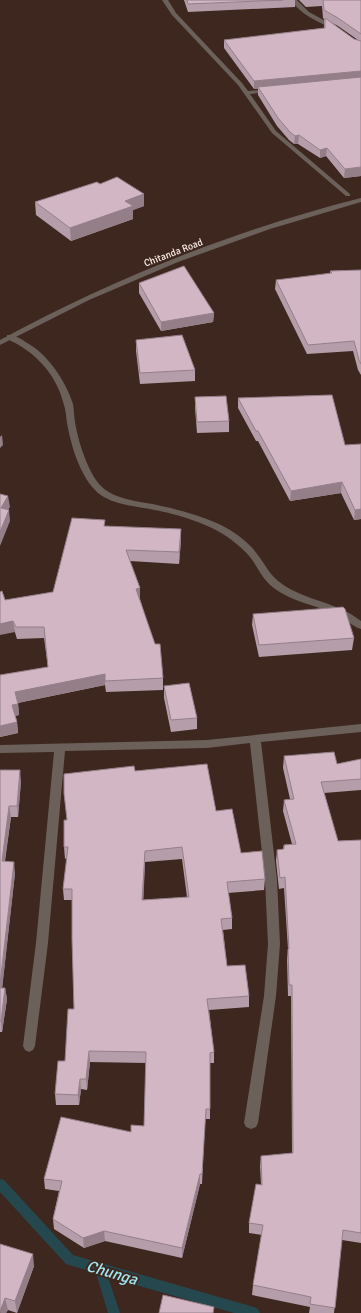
<svg xmlns="http://www.w3.org/2000/svg" width="361" height="1313" font-family="Signika,sans-serif">
  <style>
    .lines { fill: none; stroke-linecap: round; stroke-linejoin: round }
    .stream { fill: #25484e; fill-rule: evenodd }
    .minor { fill: #6b615a; fill-rule: evenodd }
    .tertiary { fill: #6b615a; fill-rule: evenodd }
    .wall { fill: #b59da9; fill-rule: evenodd }
    .shaded-wall { fill: #947f89 }
    .building { fill: #d3b6c4; stroke: #947f89; fill-rule: evenodd }
    .labels { text-anchor: middle; stroke-width: 4; stroke-linejoin: round; paint-order: stroke }
    .far-street-label { font-size: 10px; fill: #faeae4; stroke: #3d271e }
    .near-water-label { font-size: 16px; font-style: italic; fill: #9fe6f2; stroke: #3d271e }
  </style>
  <rect width="100%" height="100%" fill="#3d271e"/>
  <g class="lines">
    <!-- stream -->
    <polygon class="stream" points="0,1179 4,1180 73,1255 254,1307 258,1309 260,1313 234,1313 108,1277 120,1313 108,1313 96,1273 66,1264 0,1192"/>
    <!-- minor -->
    <g class="minor">
      <polygon points="162,0 168,0 176,13 242,83 248,91 273,89 273,91 271,92 250,94 276,131 350,194 350,196 346,196 272,133 238,85 172,15"/>
      <path d="M291 0H297L309 12 338 28 333 29C317 21 301 15 291 0Z"/>
      <path d="M7 335C15 334 23 340 29 344 49 356 66 382 73 404 74 410 74 416 75 422 78 441 88 473 101 486 116 501 142 501 161 506 181 510 201 516 219 524 233 531 248 541 257 554 265 564 270 576 282 584 306 601 338 602 361 621V629C353 627 346 619 338 615 316 605 287 601 269 584 261 576 257 566 250 557 240 545 226 535 212 528 195 520 178 515 160 511 139 506 110 506 95 490 79 473 71 445 67 423 66 417 66 411 64 405 57 375 35 351 7 339Z"/>
      <polygon points="361,724 361,732 261,742 277,880 280,944 276,996 258,1123 256,1127 251,1129 246,1127 244,1123 264,996 268,944 265,880 250,743 207,748 65,751 48,943 35,1046 33,1050 29,1052 25,1050 23,1046 36,943 54,752 0,753 0,745 207,740"/>
    </g>
    <!-- tertiary -->
    <path class="tertiary" d="M361 198V202L270 229 178 262 89 300 0 345V340C114 278 235 230 361 198Z"/>
  </g>
  <!-- wall -->
  <g class="wall">
    <polygon points="184,0 295,0 295,7 188,12"/>
    <path d="M299 0H361V176L344 178 326 156 320 158 298 144H294L289 140 277 126 258 95V89H254L224 48V40L324 28V19L323 18 322 6 306 7ZM326 20 338 26 358 40 354 39Z"/>
    <polygon points="100,184 144,206 133,210 133,219 71,241 36,215 35,202"/>
    <polygon points="361,270 361,375 358,370 353,351 307,354 275,289 276,280 330,274 330,271"/>
    <polygon points="139,283 214,313 213,322 161,331 139,293"/>
    <polygon points="136,340 195,370 195,381 140,384 136,351"/>
    <polygon points="332,395 361,519 354,520 341,493 290,501 258,441 256,441 238,408 238,398"/>
    <polygon points="195,397 229,421 229,432 197,433 195,408"/>
    <polygon points="106,526 181,540 179,564 130,561 140,599 163,678 163,690 106,692 105,685 18,703 19,715 15,716 17,722 18,733 0,737 0,675 48,667 44,638 17,639 5,600 53,592"/>
    <polygon points="253,614 354,638 352,650 259,657 252,625"/>
    <polygon points="164,686 197,718 197,729 171,732 164,698"/>
    <polygon points="284,756 337,764 361,759 361,790 324,793 338,841 361,840 361,1243 342,1240 334,1313 309,1313 310,1307 252,1295 253,1285 262,1235 249,1233 249,1223 261,1185 260,1166 261,1156 292,1153 291,996 288,996 287,960 288,949 284,888 279,889 276,861 277,850 283,849 284,845 292,844 283,811 284,800 290,799 283,768"/>
    <polygon points="0,770 21,781 18,817 11,817 5,861 15,873 2,988 5,988 7,999 2,1032 0,1032"/>
    <path d="M135 771 216 811 241 853 265 879 264 890 228 893 232 918V929L223 930 227 966 249 996V1007L209 1010 214 1052V1063H210V1119H205L202 1184H200L182 1258 105 1241 84 1248 54 1229 53 1219 59 1191 45 1189 44 1179 131 1132 144 1126 146 1063 90 1062 87 1090 81 1089 79 1105H56L55 1094 65 1061 74 1009 72 900H64L63 889 67 858 65 859 64 847 67 820 64 793ZM182 859 187 897 143 900 145 862Z"/>
    <polygon points="0,1244 34,1266 17,1313 8,1310 6,1313"/>
  </g>
  <!-- shaded-wall -->
  <g class="shaded-wall">
    <polygon points="361,71 361,79 258,87 258,89 254,89 254,81"/>
    <polygon points="299,135 298,144 294,144 295,136"/>
    <polygon points="327,148 326,156 320,158 320,150"/>
    <polygon points="361,167 361,176 344,178 345,169"/>
    <polygon points="144,194 144,206 133,210 133,219 71,241 70,228 125,201"/>
    <polygon points="214,313 213,322 161,331 161,322"/>
    <polygon points="2,435 3,445 0,448 0,437"/>
    <polygon points="342,482 341,493 290,501 291,491"/>
    <polygon points="8,496 10,507 2,519 1,508"/>
    <polygon points="361,509 361,519 354,520 355,510"/>
    <polygon points="9,510 10,521 0,546 0,532"/>
    <polygon points="181,529 181,540 179,564 179,552"/>
    <polygon points="140,588 140,599 136,600 136,589"/>
    <polygon points="13,621 15,632 0,635 0,624"/>
    <polygon points="105,674 105,685 17,703 15,692"/>
    <polygon points="18,704 19,715 13,716 12,705"/>
    <polygon points="17,722 18,733 0,737 0,726"/>
    <polygon points="20,770 21,781 18,817 17,806"/>
    <polygon points="9,806 11,817 3,872 2,861"/>
    <polygon points="145,851 145,862 143,911 142,900"/>
    <polygon points="14,862 15,873 1,999 0,991 0,984"/>
    <polygon points="5,988 7,999 2,1032 1,1021"/>
    <polygon points="89,1051 90,1062 87,1090 86,1079"/>
    <polygon points="80,1079 81,1089 79,1105 78,1095"/>
    <polygon points="200,1174 200,1184 182,1258 182,1248"/>
    <polygon points="104,1231 105,1241 84,1248 83,1238"/>
    <polygon points="33,1254 34,1266 17,1313 15,1301"/>
    <polygon points="5,1298 8,1310 6,1313 0,1313"/>
  </g>
  <!-- building -->
  <g class="building">
    <polygon points="187,0 283,0 188,4"/>
    <polygon points="323,0 361,0 361,34 338,18 324,10"/>
    <polygon points="325,18 354,39 361,41 361,71 254,81 224,40 325,28"/>
    <polygon points="361,77 361,167 345,169 327,148 320,150 299,135 295,136 290,132 278,118 258,87"/>
    <polygon points="117,177 144,194 125,201 133,206 70,228 35,202 97,182 100,184"/>
    <polygon points="184,266 214,313 161,322 139,283"/>
    <polygon points="361,270 361,364 359,360 354,341 308,345 276,280 332,273 330,271"/>
    <polygon points="182,335 195,370 140,373 136,340"/>
    <polygon points="332,395 345,445 361,444 361,509 355,510 342,482 291,491 258,431 256,431 238,398"/>
    <polygon points="226,396 229,421 197,422 195,397"/>
    <polygon points="0,494 8,496 1,508 9,510 0,532"/>
    <polygon points="72,518 105,520 104,526 181,529 179,552 126,550 140,588 136,589 155,644 160,644 163,678 105,681 105,674 15,692 18,704 12,705 17,722 0,726 0,675 48,667 44,627 16,627 13,621 0,624 0,592 2,591 5,600 53,592"/>
    <polygon points="343,607 345,609 354,638 259,645 253,614"/>
    <polygon points="189,683 197,718 171,720 164,686"/>
    <polygon points="334,752 337,764 361,759 361,779 321,782 338,841 361,840 361,1233 343,1230 335,1308 310,1304 311,1297 253,1285 263,1225 249,1223 256,1184 262,1185 261,1156 293,1153 292,985 289,985 288,949 289,949 285,877 280,878 277,850 284,849 284,845 296,844 284,800 294,799 284,756"/>
    <path d="M207 764 216 811 232 809 241 853 262 851 265 879 227 882 232 918 221 919 227 966 245 965 249 996 207 999 214 1052 210 1053V1109H206L202 1174H200L182 1248 104 1231 83 1238 53 1219 62 1181 44 1179 61 1117 131 1132V1125L144 1126 146 1052 89 1051 86 1079H80L78 1095 55 1094 58 1061H65L68 1009H74L72 939V889H63L68 847H64V820H67L64 793V774L134 766 135 771ZM182 847 189 897 142 900 145 851Z"/>
    <polygon points="0,770 20,770 17,806 9,806 2,861 14,862 0,984"/>
    <polygon points="0,988 5,988 1,1021 0,1021"/>
    <polygon points="0,1244 33,1254 15,1301 5,1298 0,1312"/>
    <polygon points="163,1295 214,1307 213,1313 159,1313"/>
  </g>
  <g class="labels">
    <!-- far-street labels -->
    <g class="far-street-label">
      <text transform="translate(173 252) rotate(-21)" y="4">Chitanda Road</text>
    </g>
    <!-- near-water labels -->
    <g class="near-water-label">
      <text transform="translate(112 1272) rotate(16)" y="6">Chunga</text>
    </g>
  </g>
</svg>
